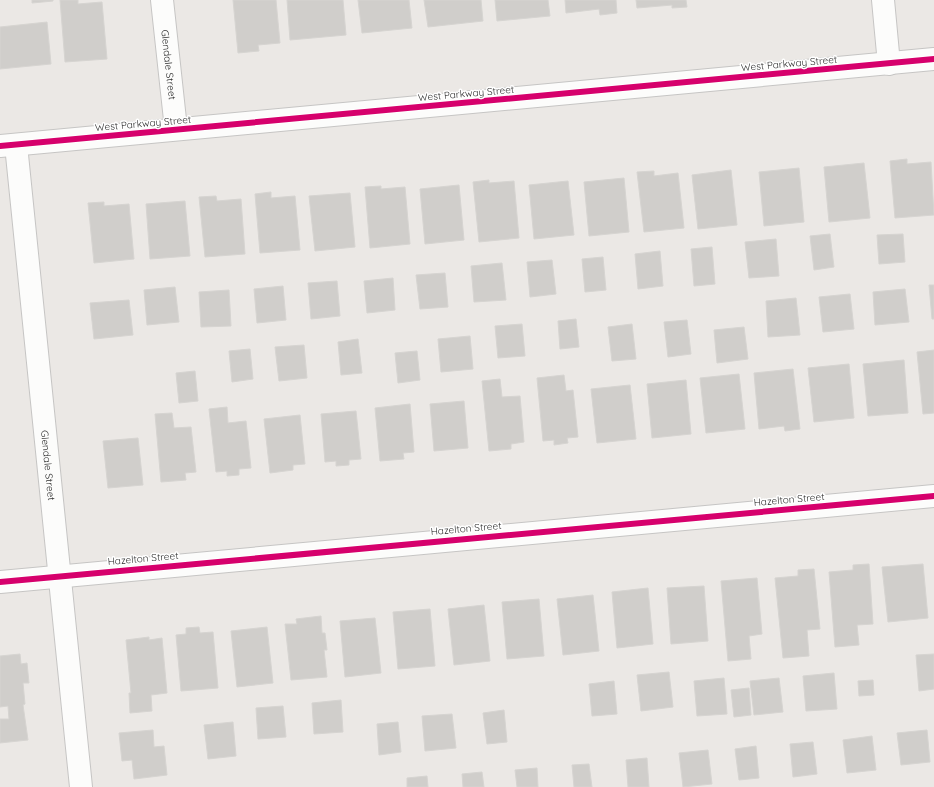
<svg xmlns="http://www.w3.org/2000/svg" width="934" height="787" font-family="Quicksand,sans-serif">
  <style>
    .building { fill: #d0cecb; stroke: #d6d4d1 }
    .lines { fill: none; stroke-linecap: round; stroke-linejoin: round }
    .minor-casing { stroke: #c6c5c4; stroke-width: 24 }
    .minor { stroke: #fcfcfb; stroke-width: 22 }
    .cycleway-casing { stroke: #fff; stroke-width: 8 }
    .cycleway { stroke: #d6006c; stroke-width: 6 }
    .labels { text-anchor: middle; stroke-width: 3; stroke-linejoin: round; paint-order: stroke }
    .street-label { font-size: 10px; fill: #2e2e2e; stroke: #fff }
  </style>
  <rect width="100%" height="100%" fill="#ebe8e5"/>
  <!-- building -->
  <g class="building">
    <polygon points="32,0 53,0 53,1 32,3"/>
    <polygon points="60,0 78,0 78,4 102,2 107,59 65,62"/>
    <polygon points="233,0 276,0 280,43 258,45 259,51 238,53"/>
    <polygon points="287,0 343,0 346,35 290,40"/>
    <polygon points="358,0 409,0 412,28 362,33"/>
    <polygon points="424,0 481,0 483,21 428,27"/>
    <polygon points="495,0 548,0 550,16 497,21"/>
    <polygon points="565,0 616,0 617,13 600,15 599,9 566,13"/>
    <polygon points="636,0 686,0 687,7 672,8 672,5 637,8"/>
    <polygon points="47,22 51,64 0,69 0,27"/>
    <polygon points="907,159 907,164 931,162 934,215 895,218 890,161"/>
    <polygon points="864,163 870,218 829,222 824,167"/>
    <polygon points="799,168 804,222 764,226 759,172"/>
    <polygon points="731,170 737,225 698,229 692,175"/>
    <polygon points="654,171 654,176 678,173 684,228 644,232 637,172"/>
    <polygon points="624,178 629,232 589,236 584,182"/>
    <polygon points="489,180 489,183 514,181 519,238 479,242 473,182"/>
    <polygon points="568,181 574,235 534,239 529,185"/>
    <polygon points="459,185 464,240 425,244 420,189"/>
    <polygon points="381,186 381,189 405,187 410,244 370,248 365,187"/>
    <polygon points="271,192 271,198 295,196 300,250 260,253 255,194"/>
    <polygon points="350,193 355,247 315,251 309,196"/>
    <polygon points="216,196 217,201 241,199 245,254 205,257 199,197"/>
    <polygon points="185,201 190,256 150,259 146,204"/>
    <polygon points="104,202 104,206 129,204 134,259 94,263 88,203"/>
    <polygon points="830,234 834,267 814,270 810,236"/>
    <polygon points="903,234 905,262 879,264 877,235"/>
    <polygon points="776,239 779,276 749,278 745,242"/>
    <polygon points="712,247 715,284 694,286 691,249"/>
    <polygon points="660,251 663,286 638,289 635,254"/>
    <polygon points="603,257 606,290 585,292 582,259"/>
    <polygon points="552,260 556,294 530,297 527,262"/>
    <polygon points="502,263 506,300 474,302 471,266"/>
    <polygon points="445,273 448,307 420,309 416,275"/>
    <polygon points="393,278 395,310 367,313 364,281"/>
    <polygon points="337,281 340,316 311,319 308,283"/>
    <polygon points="929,285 934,285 934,319 932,319"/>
    <polygon points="283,286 286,320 257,323 254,289"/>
    <polygon points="175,287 179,322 147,325 144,290"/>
    <polygon points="905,289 909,322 875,325 873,292"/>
    <polygon points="229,290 231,326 201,327 199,292"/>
    <polygon points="850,294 854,329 823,332 819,297"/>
    <polygon points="796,298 800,335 768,337 766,301"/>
    <polygon points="129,300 133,335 94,339 90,303"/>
    <polygon points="576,319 579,347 560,349 558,321"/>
    <polygon points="687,320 691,354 668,357 664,322"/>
    <polygon points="522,324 525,356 498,358 495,326"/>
    <polygon points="632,324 636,359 612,361 608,327"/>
    <polygon points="744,327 748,359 717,363 714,330"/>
    <polygon points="470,336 473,369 441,372 438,339"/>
    <polygon points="358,339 362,373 341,375 338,342"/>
    <polygon points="304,345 307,378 279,381 275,347"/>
    <polygon points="250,349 253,379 232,382 229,351"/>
    <polygon points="934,350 934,413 923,414 917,352"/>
    <polygon points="417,351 420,380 398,383 395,353"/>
    <polygon points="904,360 908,413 868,416 863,364"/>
    <polygon points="849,364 854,418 814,422 808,368"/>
    <polygon points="793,369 800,429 785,431 784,426 759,429 754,373"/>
    <polygon points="195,371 198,401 179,403 176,373"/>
    <polygon points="739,374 745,429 706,433 700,378"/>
    <polygon points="564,375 566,391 573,390 578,437 567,438 568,443 554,445 554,440 543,441 537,378"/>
    <polygon points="500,379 502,397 520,396 524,442 511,444 511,449 489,451 482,381"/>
    <polygon points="686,380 691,434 652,438 647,384"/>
    <polygon points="630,385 636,439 597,443 591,389"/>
    <polygon points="464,401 468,448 434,451 430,404"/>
    <polygon points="410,404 414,452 403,453 404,459 380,461 375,408"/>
    <polygon points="227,407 228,423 246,421 251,468 239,469 239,475 227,476 227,471 216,472 209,409"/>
    <polygon points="356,411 361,459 349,460 349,465 336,466 336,461 325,462 321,414"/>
    <polygon points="172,413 174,428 191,427 196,472 185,473 186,480 161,482 155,414"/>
    <polygon points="300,415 305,464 293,465 293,470 270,473 264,419"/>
    <polygon points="138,438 143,485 108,488 103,441"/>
    <polygon points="869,564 873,624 857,625 859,645 835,647 829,572 853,570 853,565"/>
    <polygon points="923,564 928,618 888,622 882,567"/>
    <polygon points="814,569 820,629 807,630 809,656 783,658 775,578 798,576 798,570"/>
    <polygon points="757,578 762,634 749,636 751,659 728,661 721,581"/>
    <polygon points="704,586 708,641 671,644 667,588"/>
    <polygon points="648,588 653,644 617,648 612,592"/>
    <polygon points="593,595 599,651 563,655 557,599"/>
    <polygon points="539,599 544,656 507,659 502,602"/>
    <polygon points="484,605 490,661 454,665 448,609"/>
    <polygon points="430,609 435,666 398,669 393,612"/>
    <polygon points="321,616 322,633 325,633 327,650 324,650 327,677 291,680 285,624 297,624 296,619"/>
    <polygon points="375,618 381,673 345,677 340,621"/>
    <polygon points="199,627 200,633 213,632 218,688 181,691 176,635 186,634 186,628"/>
    <polygon points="267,627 273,683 237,687 231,631"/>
    <polygon points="149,637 149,640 162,638 167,693 151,695 152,711 130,713 129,693 131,693 126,640"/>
    <polygon points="20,654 21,664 27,663 29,683 23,683 25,704 23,705 28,740 0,743 0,719 9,719 8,706 0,707 0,656"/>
    <polygon points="934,654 934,689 919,691 916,655"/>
    <polygon points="669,672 673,707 641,711 637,675"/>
    <polygon points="834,673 837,709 806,711 803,676"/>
    <polygon points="724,678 727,714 697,716 694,681"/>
    <polygon points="779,678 783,712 754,715 750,681"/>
    <polygon points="873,680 874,695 859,696 858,681"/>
    <polygon points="614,681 617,714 592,716 589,684"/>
    <polygon points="749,688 751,715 734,717 731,690"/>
    <polygon points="341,700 343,732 314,734 312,703"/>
    <polygon points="283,706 286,737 258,739 256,708"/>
    <polygon points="504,710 507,742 487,744 483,713"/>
    <polygon points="452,714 456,748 425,751 422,716"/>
    <polygon points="233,722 236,756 208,759 204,725"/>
    <polygon points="398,722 401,752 379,755 377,724"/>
    <polygon points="153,730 154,747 164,746 167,775 134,779 132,760 122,761 119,733"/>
    <polygon points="927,730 930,762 901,765 897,733"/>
    <polygon points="872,736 876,770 847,773 843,740"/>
    <polygon points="813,742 817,774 793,777 790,744"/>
    <polygon points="756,746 759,778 739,780 735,749"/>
    <polygon points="708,750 712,784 683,787 679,753"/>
    <polygon points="647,758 649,787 628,787 626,760"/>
    <polygon points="589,764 592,787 574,787 572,765"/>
    <polygon points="537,768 538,787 517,787 515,770"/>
    <polygon points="482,772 484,787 463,787 462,774"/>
    <polygon points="427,776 428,787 407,787 407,778"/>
  </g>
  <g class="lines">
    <!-- minor casing -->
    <g class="minor-casing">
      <g id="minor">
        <path id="s1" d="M162 0 176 129"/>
        <polyline points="883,0 889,64"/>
        <path id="s2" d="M16 145 81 787"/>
        <polyline points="0,146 934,59"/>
        <polyline points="0,582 934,496"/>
      </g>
    </g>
    <!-- minor -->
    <use href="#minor" class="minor"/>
    <!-- cycleway casing -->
    <g class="cycleway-casing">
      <g id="cycleway">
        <polyline points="0,146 934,59"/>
        <polyline points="0,582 934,496"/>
      </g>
    </g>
    <!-- cycleway -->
    <use href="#cycleway" class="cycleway"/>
  </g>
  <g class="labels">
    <!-- street labels -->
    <g class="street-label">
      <text transform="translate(789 63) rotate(-5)" y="4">West Parkway Street</text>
      <text dy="4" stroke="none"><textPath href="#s1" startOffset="65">Glendale Street</textPath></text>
      <text transform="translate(466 93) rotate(-5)" y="4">West Parkway Street</text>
      <text transform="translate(143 123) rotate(-5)" y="4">West Parkway Street</text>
      <text dy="4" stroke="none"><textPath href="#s2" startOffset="322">Glendale Street</textPath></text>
      <text transform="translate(789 499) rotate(-5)" y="4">Hazelton Street</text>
      <text transform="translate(466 528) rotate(-5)" y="4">Hazelton Street</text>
      <text transform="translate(143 558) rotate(-5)" y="4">Hazelton Street</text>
    </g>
  </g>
</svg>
